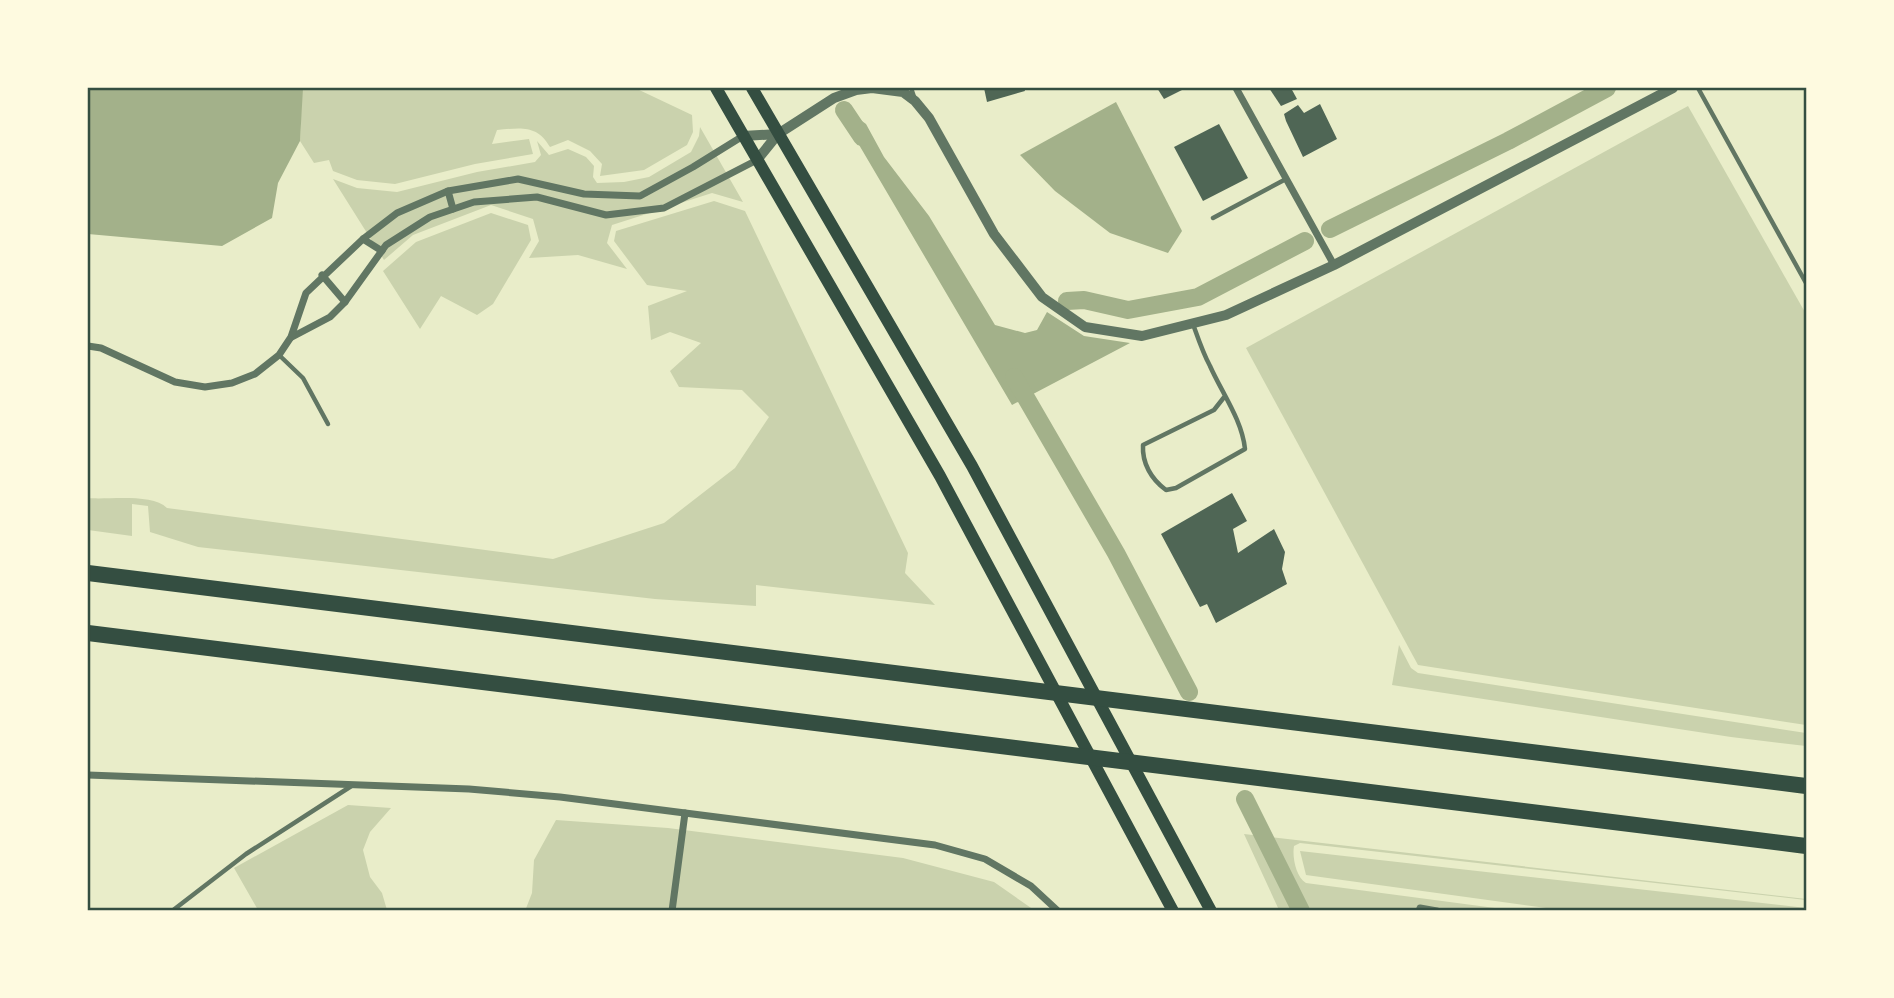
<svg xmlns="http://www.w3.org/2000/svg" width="1894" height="998" font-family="'PT Sans',sans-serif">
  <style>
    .green { fill: #cad2ad }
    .water { fill: #a3b18a }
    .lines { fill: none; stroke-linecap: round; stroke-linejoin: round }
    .canal { stroke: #a3b18a; stroke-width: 18 }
    .building { fill: #4f6655 }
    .service { stroke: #617663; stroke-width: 4.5 }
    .minor { stroke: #617663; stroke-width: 7 }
    .tertiary { stroke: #617663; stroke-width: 10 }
    .secondary { stroke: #344e41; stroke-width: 12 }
    .motorway { stroke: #344e41; stroke-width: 16 }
    .neatline { fill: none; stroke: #344e41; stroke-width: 2.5 }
  </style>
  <rect width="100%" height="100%" fill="#e9edc9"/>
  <!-- green -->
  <g class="green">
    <path d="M302 88H635L692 115 693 132 687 145 644 170 600 176 602 164 590 151 568 140 550 147C537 124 520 128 497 130L492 144 529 139 533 154 475 164 395 184 357 180 333 171 329 160 314 163 300 141Z"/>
    <polygon points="1688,106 1806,314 1806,725 1418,665 1246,348"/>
    <polygon points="700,127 743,202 712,193 612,225 607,243 627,269 578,255 529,258 539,241 533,219 491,205 413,235 384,260 333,179 357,188 397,192 477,172 535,162 541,155 537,141 549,155 568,149 586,157 594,166 593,177 597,183 624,182 649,177 691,152 699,136"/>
    <path d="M714 201 745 211 908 553 905 573 935 605 756 585V606L655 599 198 547 150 532 148 506 132 504V536L88 530V498C108 500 152 493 167 508L553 559 664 523 735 468 769 417 742 390 679 387 670 371 701 343 670 332 651 340 648 306 687 291 647 285 614 241 616 231Z"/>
    <polygon points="491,213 528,225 531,240 493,304 477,315 441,296 420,329 383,271 416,242"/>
    <polygon points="1399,645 1411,668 1418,673 1806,733 1806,746 1731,737 1392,685"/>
    <polygon points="348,805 391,808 370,832 363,850 370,877 382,893 387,910 258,910 234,868"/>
    <polygon points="556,820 668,828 903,858 994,882 1034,910 525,911 532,893 534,860"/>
    <path d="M1244 834 1806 899V900L1300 843 1294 846C1292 857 1296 877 1306 883L1510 910H1279Z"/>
    <polygon points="1300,851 1806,908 1806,910 1561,910 1306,875"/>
  </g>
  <!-- water -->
  <g class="water">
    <polygon points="88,88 303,88 300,141 278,183 272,218 222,246 88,234"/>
    <polygon points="1116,102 1182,231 1168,253 1110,233 1055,191 1020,155"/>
    <polygon points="855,116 866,124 884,157 929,216 995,325 1025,333 1037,330 1047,312 1084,336 1130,343 1012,405 845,121"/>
  </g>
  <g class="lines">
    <!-- canal -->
    <g class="canal">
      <polyline points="844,110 862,137"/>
      <polyline points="1330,229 1508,141 1607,88"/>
      <polyline points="1067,301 1084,300 1128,310 1198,297 1305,241"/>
      <polyline points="1014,377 1116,553 1189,692"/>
      <polyline points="1245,799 1301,911"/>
    </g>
  </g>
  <!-- building -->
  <g class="building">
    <polygon points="984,88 1024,88 1025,91 987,102"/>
    <polygon points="1157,88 1186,88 1164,99"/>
    <polygon points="1269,88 1291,88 1297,99 1281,106"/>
    <polygon points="1320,104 1337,139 1303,157 1286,121 1284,114 1298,105 1304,113"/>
    <polygon points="1219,124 1248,178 1203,201 1174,147"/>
    <polygon points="1232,493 1247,521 1233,529 1238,553 1274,529 1285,552 1282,569 1287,584 1216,623 1207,604 1200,607 1161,534"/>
  </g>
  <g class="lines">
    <!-- service -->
    <g class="service">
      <polyline points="911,88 914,97"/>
      <polyline points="1698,88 1806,283"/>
      <polyline points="1213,218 1286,179"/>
      <path d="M1193 324C1198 338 1203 353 1210 366 1222 393 1242 420 1245 449L1176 488 1166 490C1151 479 1142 463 1143 445L1214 410 1225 396"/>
      <polyline points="279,355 303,378 328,424"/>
      <polyline points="172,911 246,854 353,785"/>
    </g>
    <!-- minor -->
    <g class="minor">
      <polyline points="1236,88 1334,265"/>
      <polyline points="448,191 453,209"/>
      <polyline points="363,239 382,251"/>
      <polyline points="322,275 345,302"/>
      <polyline points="292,337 330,317 345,302 386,245 430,217 474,202 537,197 606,215 664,208 757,160"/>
      <polyline points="88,346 101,348 175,382 205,387 232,383 255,374 279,355 291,337 306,293 363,239 397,213 448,191 518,179 584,194 640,196 693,167 743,136"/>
      <polyline points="88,775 469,789 560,797 935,845 985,859 1031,886 1058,911"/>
      <polyline points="672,911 685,813"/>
      <polyline points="1419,911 1420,908 1437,911"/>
    </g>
    <!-- tertiary -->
    <g class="tertiary">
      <polyline points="743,136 778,134"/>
      <polyline points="757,160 778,134 834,98 856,90 872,88 903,92 915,101 929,118 994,234 1042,297 1085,327 1142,336 1226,315 1334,265 1673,88"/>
    </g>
    <!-- secondary -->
    <g class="secondary">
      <polyline points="716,88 940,476 1173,911"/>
      <polyline points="752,88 972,466 1211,911"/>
    </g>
    <!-- motorway -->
    <g class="motorway">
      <polyline points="88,573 1806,786"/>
      <polyline points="88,633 1806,846"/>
    </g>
  </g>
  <!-- border -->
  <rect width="1894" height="998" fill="none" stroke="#fefae0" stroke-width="178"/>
  <rect x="89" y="89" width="1716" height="820" class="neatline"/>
</svg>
